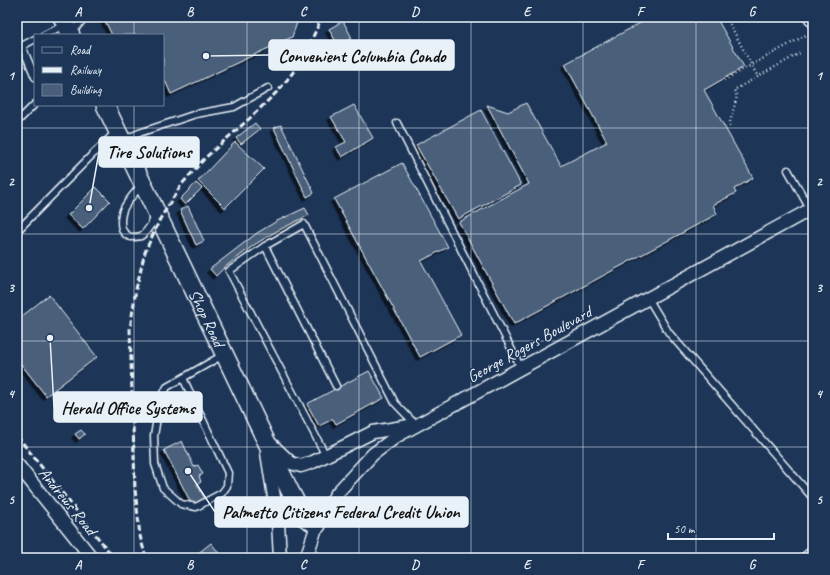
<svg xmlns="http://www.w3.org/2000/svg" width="830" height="575" font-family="Caveat,sans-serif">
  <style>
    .building { fill: #495e7a; stroke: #e8f1f8; filter: url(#shadow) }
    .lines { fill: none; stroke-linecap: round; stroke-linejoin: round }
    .lane-casing { stroke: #e8f1f8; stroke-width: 9 }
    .street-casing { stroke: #e8f1f8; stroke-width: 15 }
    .secondary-casing { stroke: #e8f1f8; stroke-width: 20 }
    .path { stroke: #e8f1f8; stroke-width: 2.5; stroke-dasharray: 1 3; stroke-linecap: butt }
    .lane { stroke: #1d3557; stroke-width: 6 }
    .street { stroke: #1d3557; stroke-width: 12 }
    .secondary { stroke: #1d3557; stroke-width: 17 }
    .rail { stroke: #e8f1f8; stroke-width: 3; stroke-dasharray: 6 3; stroke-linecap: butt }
    .grid { fill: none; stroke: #e8f1f8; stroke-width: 1; stroke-opacity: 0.55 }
    .labels { text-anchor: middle; stroke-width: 3; stroke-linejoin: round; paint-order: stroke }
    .street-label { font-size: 17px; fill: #e8f1f8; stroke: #1d3557 }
    .leader { fill: none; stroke: #e8f1f8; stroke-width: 1.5 }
    .callout-dot { fill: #e8f1f8; stroke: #1d3557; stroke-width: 1.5 }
    .callout { fill: #e8f1f8; stroke: #e8f1f8; stroke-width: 1.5 }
    .callout-label { font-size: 18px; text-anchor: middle; font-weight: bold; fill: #111 }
    .neatline { fill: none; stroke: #e8f1f8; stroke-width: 1.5 }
    .grid-label { font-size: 13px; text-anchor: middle; font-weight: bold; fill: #e8f1f8 }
  </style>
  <defs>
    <filter id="shadow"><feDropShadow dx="-3.5" dy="3.5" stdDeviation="0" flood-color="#0009"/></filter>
  </defs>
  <rect width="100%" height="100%" fill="#1d3557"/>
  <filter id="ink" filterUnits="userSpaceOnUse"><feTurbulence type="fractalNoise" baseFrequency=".025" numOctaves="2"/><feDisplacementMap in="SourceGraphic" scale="8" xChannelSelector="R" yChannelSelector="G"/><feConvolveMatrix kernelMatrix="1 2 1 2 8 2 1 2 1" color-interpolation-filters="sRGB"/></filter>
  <g filter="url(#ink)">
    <!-- building -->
    <g class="building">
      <polygon points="103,17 299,17 292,37 171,94 163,76 163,35 112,35"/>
      <polygon points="642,17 716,17 744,67 704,90 753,178 734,189 736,193 713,205 717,214 514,324 459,222 529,184 487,105 508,112 526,103 561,166 607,142 565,64 644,21"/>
      <polygon points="343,21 352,38 338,46 329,29"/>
      <polygon points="354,105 373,138 342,157 336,147 346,142 331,117"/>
      <polygon points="481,110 521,185 458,219 416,145"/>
      <polygon points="255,123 260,129 241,144 236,138"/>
      <polygon points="281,125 314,193 307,197 274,128"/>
      <polygon points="235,142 264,169 225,208 198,181"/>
      <polygon points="402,163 448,247 421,261 461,335 420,357 334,199"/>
      <polygon points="196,183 202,188 185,205 180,199"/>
      <polygon points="96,187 110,201 83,229 68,215"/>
      <polygon points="188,206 204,241 196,245 180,210"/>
      <polygon points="305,208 309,215 275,232 254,245 225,267 216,276 210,269 257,233 277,221"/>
      <polygon points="49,295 97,357 46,396 17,359 17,320"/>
      <polygon points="369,371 384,398 336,424 333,419 319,426 307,404"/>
      <polygon points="81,430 85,434 79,439 75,434"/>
      <polygon points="182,441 194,467 198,465 203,474 199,476 201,482 197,484 205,499 192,505 164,450"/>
      <polygon points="211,543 223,558 192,558"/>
    </g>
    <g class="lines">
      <!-- lane casing -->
      <g class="lane-casing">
        <g id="lane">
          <polyline points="72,33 85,17"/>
          <polyline points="44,35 64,25"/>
          <polyline points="17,43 22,46 35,39"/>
          <polyline points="22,46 35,77"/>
          <polyline points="17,122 35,104"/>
          <polyline points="397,123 521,368"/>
          <polyline points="124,140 139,133 196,114 234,107 268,88"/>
          <polyline points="788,170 810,209"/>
          <path d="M142 184C135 193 127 201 123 210 120 220 119 234 131 237 134 237 138 237 141 236 148 232 152 222 156 216"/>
          <polyline points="17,231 92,155 116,132"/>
          <polyline points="265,246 336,386"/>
          <polyline points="648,298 669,333 813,498"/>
          <polyline points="183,378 228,473 227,486 222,493 196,507 181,504 163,488 155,464 154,436 160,400 167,387 223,355"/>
          <polyline points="326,456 229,271 265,246 304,224 395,403 416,425"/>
          <polyline points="802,558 813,549"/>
        </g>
      </g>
      <!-- street casing -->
      <g class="street-casing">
        <g id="street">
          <polyline points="810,17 813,21"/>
          <polyline points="270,443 291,463 301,466 313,462 373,432 409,426"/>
          <polyline points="267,453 278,522 280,558"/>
          <polyline points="17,464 92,558"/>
          <polyline points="306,558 317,525 337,493 373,454 397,436 813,208"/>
        </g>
      </g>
      <!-- secondary casing -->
      <g class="secondary-casing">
        <g id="secondary">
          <polyline points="62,17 71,35"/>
          <path id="s1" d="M105 105 290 491 304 517 317 525"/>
        </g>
      </g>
      <!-- path -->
      <g class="path">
        <polyline points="726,17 758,77"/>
        <polyline points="724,80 808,34"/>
        <polyline points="729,126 737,96 734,90 802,52"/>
      </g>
      <!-- lane -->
      <use href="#lane" class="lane"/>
      <!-- street -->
      <use href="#street" class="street"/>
      <!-- secondary -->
      <use href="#secondary" class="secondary"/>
      <!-- rail -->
      <g class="rail">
        <polyline points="17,436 114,558"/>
        <polyline points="146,558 140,536 135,489 130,329 136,289 145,252 160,219 181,185 205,158 250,118 279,90 302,61 322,17"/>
      </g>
    </g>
  </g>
  <!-- grid -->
  <path class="grid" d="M134 17V35M247 17V558M359 17V558M471 17V558M583 17V558M696 17V558M134 105V558M17 128H813M17 234H813M17 341H813M17 447H813"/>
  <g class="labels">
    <!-- street labels -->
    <g class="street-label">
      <text dy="6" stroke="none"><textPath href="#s1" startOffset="236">Shop Road</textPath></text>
      <text transform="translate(529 344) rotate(-29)" y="6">George Rogers Boulevard</text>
      <text transform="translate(68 501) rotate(51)" y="6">Andrews Road</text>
    </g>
  </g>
  <!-- callouts -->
  <path class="leader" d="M206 56L269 55M89 208L99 152M50 338L54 407M188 471L215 512"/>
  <g class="callout-dot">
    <circle cx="206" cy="56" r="4"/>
    <circle cx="89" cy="208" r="4"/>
    <circle cx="50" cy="338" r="4"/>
    <circle cx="188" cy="471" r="4"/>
  </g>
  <g class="callout">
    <rect x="269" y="40" width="185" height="30" rx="4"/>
    <rect x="99" y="137" width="100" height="30" rx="4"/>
    <rect x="54" y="392" width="148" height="30" rx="4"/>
    <rect x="215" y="497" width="253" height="30" rx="4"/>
  </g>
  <g class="callout-label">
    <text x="362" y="62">Convenient Columbia Condo</text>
    <text x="149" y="158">Tire Solutions</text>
    <text x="128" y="414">Herald Office Systems</text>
    <text x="341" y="518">Palmetto Citizens Federal Credit Union</text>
  </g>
  <!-- margin -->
  <rect width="830" height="575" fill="none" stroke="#1d3557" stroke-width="44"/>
  <!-- legend -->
  <rect x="34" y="34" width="130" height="72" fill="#1d3557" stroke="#6e8097"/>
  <rect x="42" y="47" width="20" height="6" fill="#1d3557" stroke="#6e8097"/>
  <text x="70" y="54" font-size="12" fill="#e8f1f8">Road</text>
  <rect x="42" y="67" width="20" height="6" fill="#e8f1f8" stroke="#6e8097"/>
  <text x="70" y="74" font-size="12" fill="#e8f1f8">Railway</text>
  <rect x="42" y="84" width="20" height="12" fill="#495e7a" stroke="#6e8097"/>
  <text x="70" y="94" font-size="12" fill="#e8f1f8">Building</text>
  <!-- scale -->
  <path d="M668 533v6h106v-6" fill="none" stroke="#e8f1f8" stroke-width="2"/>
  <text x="674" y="533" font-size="12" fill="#e8f1f8" stroke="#1d3557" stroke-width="3" paint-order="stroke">50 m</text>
  <rect x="22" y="22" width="786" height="531" class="neatline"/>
  <g class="grid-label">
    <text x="78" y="16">A</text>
    <text x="190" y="16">B</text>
    <text x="303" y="16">C</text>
    <text x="415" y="16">D</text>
    <text x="527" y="16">E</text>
    <text x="640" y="16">F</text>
    <text x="752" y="16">G</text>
    <text x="11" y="80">1</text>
    <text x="819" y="80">1</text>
    <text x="11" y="186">2</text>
    <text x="819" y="186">2</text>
    <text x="11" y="292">3</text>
    <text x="819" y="292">3</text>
    <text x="11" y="398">4</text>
    <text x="819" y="398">4</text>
    <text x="11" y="504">5</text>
    <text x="819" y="504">5</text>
    <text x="78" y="569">A</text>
    <text x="190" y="569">B</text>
    <text x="303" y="569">C</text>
    <text x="415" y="569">D</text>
    <text x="527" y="569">E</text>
    <text x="640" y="569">F</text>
    <text x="752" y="569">G</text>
  </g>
</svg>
